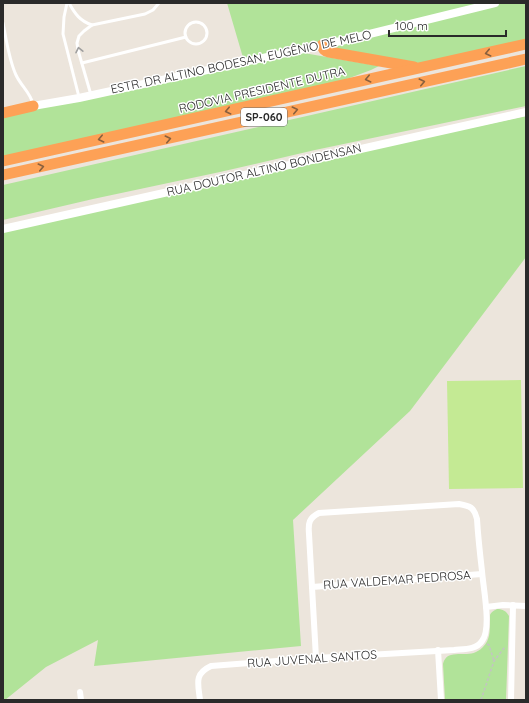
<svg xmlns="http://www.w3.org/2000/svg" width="529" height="703" font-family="Quicksand,sans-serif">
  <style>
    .green { fill: #b1e399 }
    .pitch { fill: #c4ea94 }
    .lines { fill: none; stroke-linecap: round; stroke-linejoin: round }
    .path { stroke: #c3c3c3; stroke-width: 1.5; stroke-dasharray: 3 2; stroke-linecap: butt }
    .service { stroke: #fff; stroke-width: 3 }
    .minor { stroke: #fff; stroke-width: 6 }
    .tertiary { stroke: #fff; stroke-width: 8 }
    .motorway { stroke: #fda156; stroke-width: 11 }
    .oneway { stroke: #9f9f9f }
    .oneway2 { stroke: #89603e }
    .labels { text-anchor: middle; stroke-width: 3; stroke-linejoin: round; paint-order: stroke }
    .shield { fill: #fff; stroke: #6a6a6a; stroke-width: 1 }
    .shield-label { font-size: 11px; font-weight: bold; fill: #2a2a2a }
    .street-label { font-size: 12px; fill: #2a2a2a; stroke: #fff }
  </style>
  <rect width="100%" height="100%" fill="#ece5dc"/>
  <!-- green -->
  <g class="green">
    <polygon points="227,3 526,3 526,44 420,68 323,49 292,51 379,66 371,70 312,92 3,161 3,113 244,61"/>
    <polygon points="526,66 526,106 315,150 220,172 93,199 3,220 3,185"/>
    <polygon points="526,116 526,257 410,411 293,520 301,646 94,666 98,640 46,667 5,700 3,700 3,227"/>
    <path d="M497 609C503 609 506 611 509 616L506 700H445L443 664C444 660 446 656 451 655 463 652 472 658 483 647 490 640 490 631 490 621 490 619 490 617 490 615 491 612 495 610 497 609Z"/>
  </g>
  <!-- pitch -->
  <polygon class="pitch" points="521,380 523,488 449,489 447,381"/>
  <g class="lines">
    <!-- path -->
    <g class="path">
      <polyline points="487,644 489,645 494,661"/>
      <polyline points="481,700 494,661 505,647"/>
    </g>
    <!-- service -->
    <g class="service">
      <polyline points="67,3 64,17 63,34 79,97"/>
      <path d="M69 3C75 14 80 21 92 25"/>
      <circle cx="196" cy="33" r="11"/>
      <path d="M3 23C6 38 9 60 16 75 21 86 30 92 33 104"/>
      <polyline points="82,63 186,37"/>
      <polyline points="91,95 78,50 77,43 79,36 84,31 92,25 145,14 153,10 159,3"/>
    </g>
    <!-- minor -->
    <g class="minor">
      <polyline points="312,587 482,574"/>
      <polyline points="486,607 503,605 526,606"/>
      <polyline points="438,650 441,700"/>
      <polyline points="80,692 81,700"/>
      <path d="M200 700C198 683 194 674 211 666L316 658 454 650C464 649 476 650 482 641 492 629 483 587 482 571 480 554 478 536 477 519 474 507 470 506 459 504L319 513C309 518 308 523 309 534L316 658"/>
      <polyline points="511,700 513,605"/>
    </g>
    <!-- tertiary -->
    <g class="tertiary">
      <polyline points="33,106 79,98 341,41 495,3"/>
      <polyline points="3,229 526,112"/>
    </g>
    <!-- motorway -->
    <g class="motorway">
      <path d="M322 45C323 49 324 51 329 52L414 67"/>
      <polyline points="3,113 33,106"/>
      <polyline points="3,161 526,44"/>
      <polyline points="3,175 526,59"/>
    </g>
  </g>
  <!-- one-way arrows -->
  <defs><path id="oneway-chevron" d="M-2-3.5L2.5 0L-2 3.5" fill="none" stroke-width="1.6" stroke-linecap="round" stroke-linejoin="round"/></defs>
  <use class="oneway" href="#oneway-chevron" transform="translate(79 50) rotate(-102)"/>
  <g class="oneway2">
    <use href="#oneway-chevron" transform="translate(488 53) rotate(167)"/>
    <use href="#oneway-chevron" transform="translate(368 79) rotate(167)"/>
    <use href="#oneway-chevron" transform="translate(422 82) rotate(-13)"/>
    <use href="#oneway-chevron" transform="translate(295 110) rotate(-13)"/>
    <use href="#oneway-chevron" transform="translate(228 111) rotate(167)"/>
    <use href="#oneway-chevron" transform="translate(101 139) rotate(167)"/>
    <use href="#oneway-chevron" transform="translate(168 139) rotate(-13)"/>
    <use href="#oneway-chevron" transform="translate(41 167) rotate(-13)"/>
  </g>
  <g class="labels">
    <!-- shield labels -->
    <rect class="shield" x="241" y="108" width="46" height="18" rx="3"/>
    <g class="shield-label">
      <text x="264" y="121">SP-060</text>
    </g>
    <!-- street labels -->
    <g class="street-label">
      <text transform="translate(241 62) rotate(-12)" y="4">ESTR. DR ALTINO BODESAN, EUGÊNIO DE MELO</text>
      <text transform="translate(262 90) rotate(-13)" y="4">RODOVIA PRESIDENTE DUTRA</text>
      <text transform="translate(264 170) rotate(-13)" y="4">RUA DOUTOR ALTINO BONDENSAN</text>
      <text transform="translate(397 580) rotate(-4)" y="4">RUA VALDEMAR PEDROSA</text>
      <text transform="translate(312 659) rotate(-4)" y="4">RUA JUVENAL SANTOS</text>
    </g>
  </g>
  <!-- border -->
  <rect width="529" height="703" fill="none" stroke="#2a2a2a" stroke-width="8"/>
  <!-- scale -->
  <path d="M389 30v6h117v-6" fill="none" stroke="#2a2a2a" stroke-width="2"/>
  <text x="395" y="30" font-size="12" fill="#2a2a2a" stroke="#ffffff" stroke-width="3" paint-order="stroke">100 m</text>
</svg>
